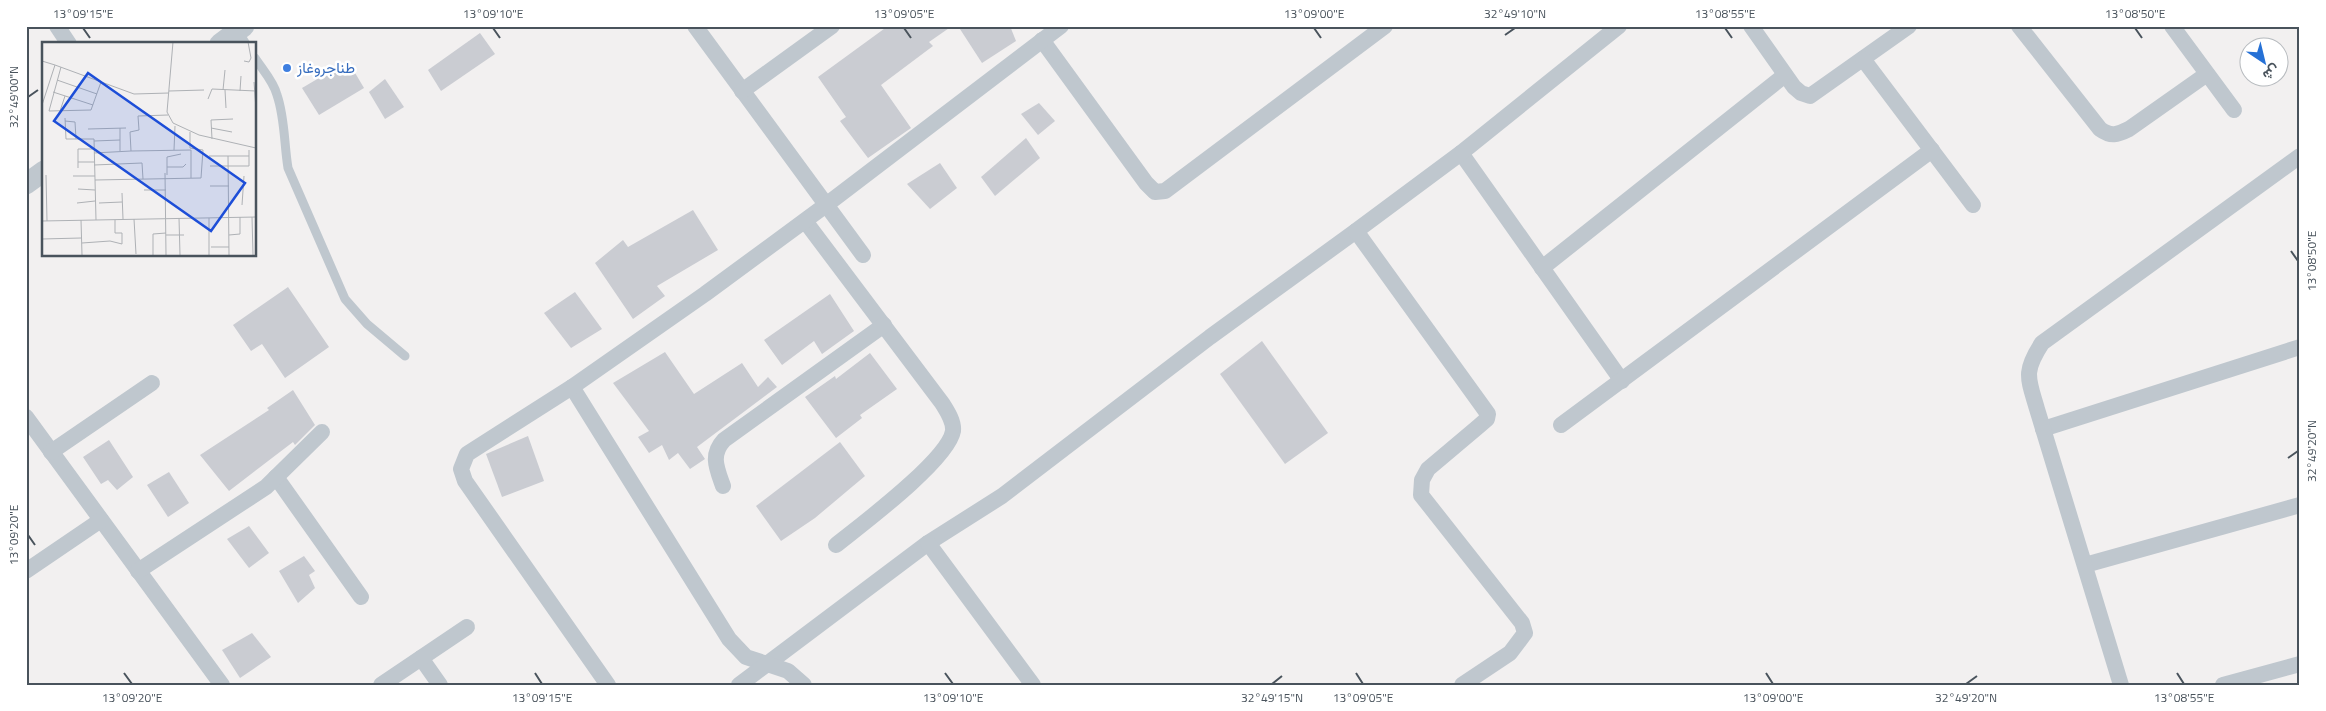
<svg xmlns="http://www.w3.org/2000/svg" width="2326" height="711" font-family="'Titillium Web',Vazirmatn,sans-serif">
  <style>
    .building { fill: #caccd2 }
    .lines { fill: none; stroke-linecap: round; stroke-linejoin: round }
    .service { stroke: #bfc7ce; stroke-width: 9 }
    .minor { stroke: #bfc7ce; stroke-width: 16 }
    .tertiary { stroke: #bfc7ce; stroke-width: 21 }
    .ticks { fill: none; stroke: #49535c; stroke-width: 2 }
    .shop-dot { fill: #3f7fe0; stroke: #fff; stroke-width: 2 }
    .labels { text-anchor: middle; stroke-width: 5; stroke-linejoin: round; paint-order: stroke }
    .shop-label { font-size: 15px; fill: #366cbe; stroke: #fff; text-anchor: start }
    .inset-road { fill: none; stroke: #aeb1b5; stroke-width: 1 }
    .view { fill: #1d4ed8; fill-opacity: 0.15; stroke: #1d4ed8; stroke-width: 2.5 }
    .inset-edge { fill: none; stroke: #49535c; stroke-width: 2.5 }
    .neatline { fill: none; stroke: #49535c; stroke-width: 2 }
    .ticks-label { font-size: 12px; text-anchor: middle; fill: #49535c }
  </style>
  <rect width="100%" height="100%" fill="#f2f0f0"/>
  <!-- building -->
  <g class="building">
    <polygon points="888,26 952,26 929,42 933,46 881,85 911,128 868,158 840,121 846,117 818,77"/>
    <polygon points="958,26 1010,26 1016,41 982,63"/>
    <polygon points="480,33 495,54 441,91 428,70"/>
    <polygon points="348,61 364,88 319,115 302,88"/>
    <polygon points="385,79 404,107 385,119 369,92"/>
    <polygon points="1039,103 1055,121 1038,135 1021,114"/>
    <polygon points="1026,138 1040,158 995,196 981,177"/>
    <polygon points="940,163 957,188 930,209 907,184"/>
    <polygon points="693,210 718,250 657,286 665,296 633,319 595,263 623,240 628,247"/>
    <polygon points="288,287 329,347 285,378 262,344 251,351 233,325"/>
    <polygon points="575,292 602,329 571,348 544,313"/>
    <polygon points="830,294 854,331 822,354 814,341 782,365 764,340"/>
    <polygon points="1262,341 1328,433 1285,464 1220,374"/>
    <polygon points="665,352 694,394 742,363 758,387 768,377 777,387 697,447 705,459 690,469 678,453 669,460 662,445 649,453 638,437 649,431 613,383"/>
    <polygon points="870,353 897,389 860,415 862,418 836,438 805,397 835,376 836,379"/>
    <polygon points="293,390 315,425 295,445 293,442 229,491 200,455 269,410 267,408"/>
    <polygon points="528,436 544,481 502,497 486,454"/>
    <polygon points="109,440 133,477 117,490 108,480 101,484 83,457"/>
    <polygon points="840,442 865,476 815,518 781,541 756,506"/>
    <polygon points="169,472 189,503 168,517 147,485"/>
    <polygon points="249,526 269,553 249,568 227,539"/>
    <polygon points="304,556 315,571 309,575 315,588 298,603 279,571"/>
    <polygon points="252,633 271,657 240,678 222,650"/>
  </g>
  <g class="lines">
    <!-- service -->
    <g class="service">
      <polyline points="238,31 246,44"/>
      <path d="M255 58C262 69 274 82 277 95 285 118 284 144 288 168L345 299 367 324 405 356"/>
    </g>
    <!-- minor -->
    <g class="minor">
      <polyline points="57,26 69,44"/>
      <polyline points="695,26 863,255"/>
      <polyline points="1751,26 1794,87 1801,93 1810,96 1909,26"/>
      <path d="M2019 26 2100 129C2111 137 2117 135 2129 129L2207 74"/>
      <polyline points="2172,26 2234,110"/>
      <polyline points="1042,40 1146,183 1155,192 1165,191 1385,26"/>
      <polyline points="1863,59 1973,205"/>
      <polyline points="742,91 832,26"/>
      <polyline points="1461,153 1622,381"/>
      <path d="M805 221 942 403C947 411 954 421 953 431 948 460 861 525 836 545"/>
      <polyline points="1542,268 1785,75"/>
      <polyline points="572,387 729,639 746,657 767,664 928,543 1002,496 1210,337 1356,231"/>
      <polyline points="26,417 222,685"/>
      <polyline points="1561,425 1932,150"/>
      <polyline points="2043,429 2300,347"/>
      <polyline points="51,452 152,383"/>
      <polyline points="276,477 361,597"/>
      <path d="M723 486C717 469 710 455 724 440L884 325"/>
      <polyline points="928,543 1033,685"/>
      <polyline points="2085,565 2300,505"/>
      <polyline points="26,571 101,520"/>
      <polyline points="138,571 266,487 322,432"/>
      <polyline points="421,658 440,685"/>
      <polyline points="381,685 467,627"/>
      <polyline points="608,685 465,481 461,469 467,454 572,387 705,294 826,205 1061,26"/>
      <polyline points="739,685 767,664 788,671 804,685"/>
      <polyline points="1462,685 1510,653 1525,633 1522,623 1421,495 1422,480 1428,469 1479,426 1487,419 1488,414 1356,231 1461,153 1619,26"/>
      <path d="M2121 685 2037 409C2028 378 2023 372 2042 343L2300 156"/>
      <polyline points="2223,685 2300,664"/>
    </g>
    <!-- tertiary -->
    <g class="tertiary">
      <polyline points="220,44 244,26"/>
      <polyline points="26,184 44,171"/>
    </g>
  </g>
  <!-- ticks -->
  <path class="ticks" d="M83 28 90 38M493 28 500 38M904 28 911 38M1314 28 1321 38M1725 28 1732 38M2135 28 2142 38M1505 35 1515 28M28 97 38 90M2291 251 2298 261M2288 458 2298 451M28 535 35 545M124 673 132 684M535 673 542 684M945 673 953 684M1356 673 1363 684M1766 673 1773 684M2177 673 2184 684M1272 684 1282 676M1966 684 1977 676"/>
  <!-- markers -->
  <circle class="shop-dot" cx="287" cy="68" r="5"/>
  <g class="labels">
    <!-- shop labels -->
    <g class="shop-label">
      <text x="297" y="73">طناجروغاز</text>
    </g>
  </g>
  <!-- overview -->
  <g transform="translate(42 42)">
    <rect width="214" height="214" fill="#f2f0f0"/>
    <path class="inset-road" d="M131 0 125 70 131 81 157 93 214 106M0 19 13 23 0 63M202 19 207 20 209 16 206 0M13 23 92 52 127 51M19 25 7 69 49 68 59 40M15 38 55 52M212 40 214 67M181 48 183 28M183 48 184 66M127 49 162 48M198 49 199 34M11 50 51 63M166 57 170 47 214 49M18 69 23 54M23 76 24 97H52L54 178M23 79 33 80 34 97M78 86V109M169 86 190 90M46 87 84 86M170 97 169 78 191 77M52 99 78 98M132 108 133 84M89 109 149 108V136M52 111 89 109 88 90 97 88 96 74 126 73M167 114H207M186 114 187 213M36 120H52M52 123 100 121 101 137M168 124H207V108M125 125H141L144 122M36 126V107H52M123 131 124 213M4 133 5 179M125 133V115L139 112M31 134H53M53 138 159 136 161 108 148 106V90M168 144H187M36 147 53 148M102 148H124M80 151 81 177M35 161 53 159M57 161 80 160M200 163 202 134M210 175 211 213M137 176 138 213M92 177 94 212M39 178 40 213M0 179 214 175M124 193H142M187 193 198 192V175M0 197 39 196M40 201 68 199 80 202V191H73V178M169 205H187M111 213V192L124 191M167 213V176"/>
    <path class="view" d="M46 31 203 141 169 189 12 79Z"/>
    <rect width="214" height="214" class="inset-edge"/>
  </g>
  <!-- border -->
  <rect width="2326" height="711" fill="none" stroke="#ffffff" stroke-width="55"/>
  <!-- north arrow -->
  <g transform="translate(2264 62) rotate(145)"><circle r="24" fill="#ffffff" stroke="#b6babe"/>
  <path d="M0-4L9 19L0 12L-9 19Z" fill="#2671d6"/>
  <text y="-8" font-size="14" font-weight="bold" text-anchor="middle" fill="#49535c">ش</text>
  </g>
  <rect x="28" y="28" width="2270" height="656" class="neatline"/>
  <g class="ticks-label">
    <text x="83" y="18">13°09'15"E</text>
    <text x="493" y="18">13°09'10"E</text>
    <text x="904" y="18">13°09'05"E</text>
    <text x="1314" y="18">13°09'00"E</text>
    <text x="1515" y="18">32°49'10"N</text>
    <text x="1725" y="18">13°08'55"E</text>
    <text x="2135" y="18">13°08'50"E</text>
    <text transform="translate(14 97) rotate(-90)" y="4">32°49'00"N</text>
    <text transform="translate(2312 261) rotate(-90)" y="4">13°08'50"E</text>
    <text transform="translate(2312 451) rotate(-90)" y="4">32°49'20"N</text>
    <text transform="translate(14 535) rotate(-90)" y="4">13°09'20"E</text>
    <text x="132" y="702">13°09'20"E</text>
    <text x="542" y="702">13°09'15"E</text>
    <text x="953" y="702">13°09'10"E</text>
    <text x="1272" y="702">32°49'15"N</text>
    <text x="1363" y="702">13°09'05"E</text>
    <text x="1773" y="702">13°09'00"E</text>
    <text x="1966" y="702">32°49'20"N</text>
    <text x="2184" y="702">13°08'55"E</text>
  </g>
</svg>
